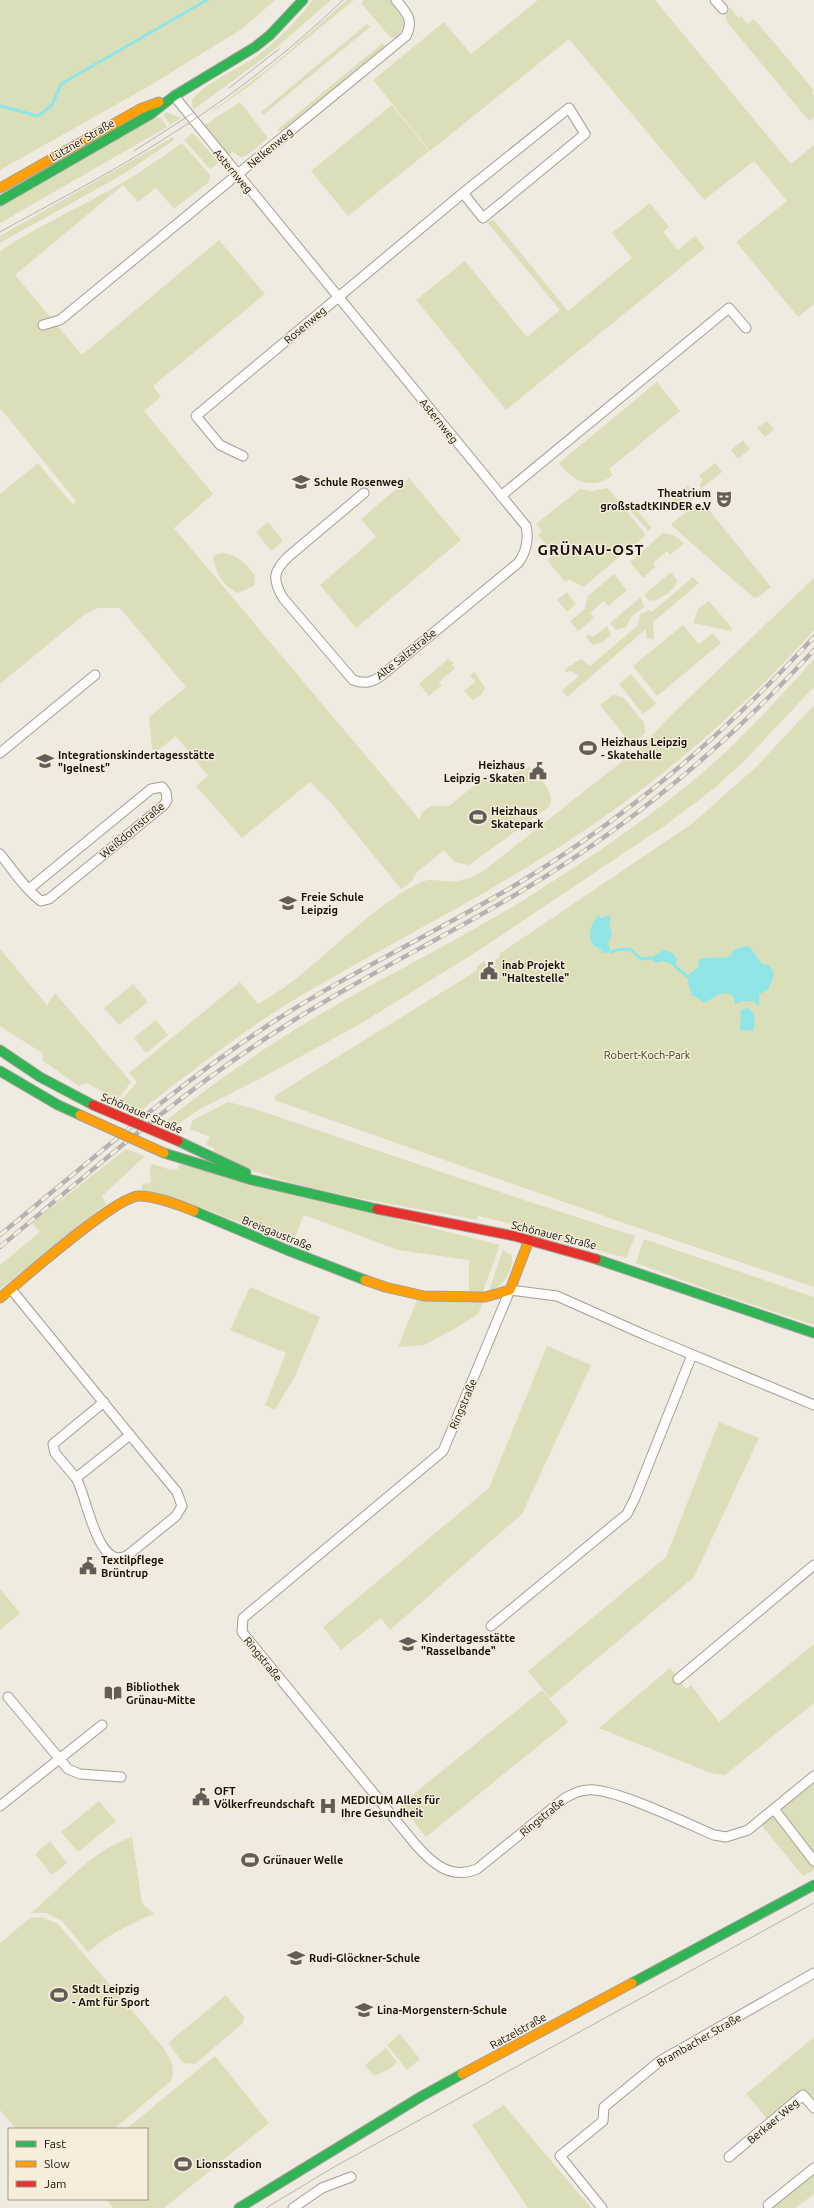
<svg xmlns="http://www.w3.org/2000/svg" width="814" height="2208" font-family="Ubuntu,sans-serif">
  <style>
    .green { fill: #dadfba }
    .water { fill: #8fe5e6 }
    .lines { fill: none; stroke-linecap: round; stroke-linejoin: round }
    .stream { stroke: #8fe5e6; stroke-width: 3 }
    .street-casing { stroke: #a39f98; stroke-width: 11 }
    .fast-casing { stroke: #a39f98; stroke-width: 11 }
    .slow-casing { stroke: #a39f98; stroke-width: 11 }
    .jam-casing { stroke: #a39f98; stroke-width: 11 }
    .street { stroke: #fdfcfa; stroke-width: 9 }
    .fast { stroke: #30b455; stroke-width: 9 }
    .slow { stroke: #ff9f0a; stroke-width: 9 }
    .jam { stroke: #e5322d; stroke-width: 9 }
    .tram { stroke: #b4b3b1; stroke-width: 1 }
    .rail-casing { stroke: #b4b3b1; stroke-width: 4.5 }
    .rail { stroke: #f6eddb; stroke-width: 3; stroke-dasharray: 9; stroke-linecap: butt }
    .slow-bridge-casing { stroke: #a39f98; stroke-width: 11; stroke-linecap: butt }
    .jam-bridge-casing { stroke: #a39f98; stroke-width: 11; stroke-linecap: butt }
    .slow-bridge { stroke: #ff9f0a; stroke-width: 9 }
    .jam-bridge { stroke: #e5322d; stroke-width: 9 }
    .labels { text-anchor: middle; stroke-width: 3; stroke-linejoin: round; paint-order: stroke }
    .street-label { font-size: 11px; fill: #15120c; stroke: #f6eddb }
    .poi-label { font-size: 11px; font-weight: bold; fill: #15120c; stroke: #f6eddb; text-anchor: start }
    .park-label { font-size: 11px; fill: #353c18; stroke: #f6eddb }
    .district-label { font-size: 15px; font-weight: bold; letter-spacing: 1px; fill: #15120c; stroke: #f6eddb }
  </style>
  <rect width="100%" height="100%" fill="#f0ebe1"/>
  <!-- green -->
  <g class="green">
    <polygon points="0,0 275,0 242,29 144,89 0,170"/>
    <path d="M313 0H331L268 55 193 110 192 100C201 85 240 68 256 57 278 40 296 21 313 0Z"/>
    <polygon points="347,0 354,0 248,87 200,120 273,65"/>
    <path d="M364 0H390C400 11 411 25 396 38L390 37 361 3Z"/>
    <polygon points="538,0 655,0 791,164 814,145 814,304 798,317 736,242 787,201 754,161 704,200 569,39 430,151 373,80 444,22 471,54"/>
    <polygon points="731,8 739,18 741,16 747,24 754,19 814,90 812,92 814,95 814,117 809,121 727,22 725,12"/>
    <polygon points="367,24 370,27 263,115 261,112"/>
    <polygon points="383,43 385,47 282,132 277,130"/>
    <polygon points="240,102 268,138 246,156 241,157 232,152 229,155 205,125"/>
    <polygon points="392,105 429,151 348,216 311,171"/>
    <polygon points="167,112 181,118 170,125 163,114"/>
    <polygon points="156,117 161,118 167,127 0,223 0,207"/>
    <polygon points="193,133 219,163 210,169 184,140"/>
    <polygon points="173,137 174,140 122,175 0,243 0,236"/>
    <path d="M182 143 210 175 209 182 174 209 156 188 138 202 123 185 15 275 82 355 219 240 265 294 153 386 161 397 144 411 213 494 174 528 420 820 421 813 431 806H449L487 775 504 777 529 767C539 778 555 790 550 806L469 865 454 862 444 850 417 872 412 881 401 889 331 803 310 782 242 838 196 786 208 776 176 736 157 751 152 749 149 717 186 687 120 608H98L85 614 0 684V494L38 463 72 504 76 501 0 408V251C36 228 73 210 110 190 135 176 159 159 182 143Z"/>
    <polygon points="650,203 669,227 663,232 678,250 695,236 705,248 506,410 416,300 465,261 527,337 560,310 488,223 493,219 568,311 632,258 612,233"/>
    <path d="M657 382 680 411 609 469 613 475C593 491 572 482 559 463Z"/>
    <polygon points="767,421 774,429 765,437 757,428"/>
    <polygon points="743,440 750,449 738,459 731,450"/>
    <polygon points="715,463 722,472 702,488 699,485 703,480 699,476"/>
    <polygon points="409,478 461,540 356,628 320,585 376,537 361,519"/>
    <polygon points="688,486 692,491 673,507 669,502"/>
    <polygon points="608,488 645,534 644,537 583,587 569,579 565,582 547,560 554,554 538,535 542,531 536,524 580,489 592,491"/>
    <polygon points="695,505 699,507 705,505 771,587 758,597 754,598 672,526 672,523"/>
    <polygon points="634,507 652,528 648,531 630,510"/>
    <polygon points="268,522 283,541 271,551 256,532"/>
    <polygon points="663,533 673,535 684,543 670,555 667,551 653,563 655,567 643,578 630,562"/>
    <path d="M221 553C236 553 246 564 255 575L254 586 238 593C224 588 216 572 213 559L215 555Z"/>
    <path d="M671 572 677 581C676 589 657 604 648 600L644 595Z"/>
    <polygon points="614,574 627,590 608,606 604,601 590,613 594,618 578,631 570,621 584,610 588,596"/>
    <polygon points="693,577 699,583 653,622 654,639 646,638 646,629 567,697 562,690 579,676 571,671 564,672 568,667 581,659 590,666 638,625 640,614 649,610 652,612"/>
    <path d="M814 578V630C753 699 674 769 598 821 504 887 400 937 302 995 245 1029 191 1071 139 1112L119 1103 137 1082 129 1073 240 982 258 1004C318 971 359 913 421 882 432 877 444 883 456 881 466 880 474 876 482 872L643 745 671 715Z"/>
    <polygon points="567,592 576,604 567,612 557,600"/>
    <polygon points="641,597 644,607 631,617 626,627 616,630 610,623"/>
    <polygon points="709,601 732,628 731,631 693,623 698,609"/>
    <polygon points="683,625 699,644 713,633 721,643 657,696 633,666"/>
    <polygon points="607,626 611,635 602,643 593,645 585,637 589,634 593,637"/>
    <polygon points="448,659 454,663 452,665 455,668 439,682 442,685 429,696 419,684"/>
    <path d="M814 659V687L747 758 716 787 667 824 484 947 360 1024 265 1076 200 1109 174 1127 163 1123C212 1084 265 1047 319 1015 389 973 464 938 533 894 593 856 653 815 707 769 745 735 780 697 814 659Z"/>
    <polygon points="475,672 485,688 482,694 473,700 464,691 475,682 470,675"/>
    <polygon points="631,674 656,704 643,714 619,684"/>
    <polygon points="613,695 623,697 644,723 645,733 632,745 600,705"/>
    <polygon points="814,705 814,1287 621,1222 274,1100 276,1095 471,974 477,969 476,967 484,961 487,965 500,957 499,954 693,823 756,767"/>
    <polygon points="0,949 47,1005 55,993 131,1082 118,1099 86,1083 79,1086 43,1061 42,1053 0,1026"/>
    <polygon points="133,984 148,1002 119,1025 104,1008"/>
    <polygon points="156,1020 168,1035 146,1053 134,1038"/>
    <path d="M228 1102 252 1108 521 1199 635 1236 626 1258 512 1227V1224L478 1216 477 1220C388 1202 296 1193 213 1155L214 1148 206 1145 210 1137 190 1129 193 1120Z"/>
    <polygon points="126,1149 145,1156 102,1196 106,1204 0,1289 0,1265 40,1232 32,1223"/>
    <polygon points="153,1164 171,1170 178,1169 179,1164 500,1245 483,1291 469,1291 469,1260 398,1250 304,1215 292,1244 177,1198 141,1190 143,1184 150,1183 151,1178 149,1170"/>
    <polygon points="644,1239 814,1297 814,1325 717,1293 636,1263"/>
    <path d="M503 1249 509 1254 511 1253C516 1268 503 1287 489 1291Z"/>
    <polygon points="250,1287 320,1317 295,1376 275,1410 265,1405 286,1353 230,1330"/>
    <polygon points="419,1295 485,1297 478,1314 456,1328 424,1345 398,1347"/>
    <polygon points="547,1346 591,1365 522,1514 390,1630 381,1618 341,1650 323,1627 489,1488"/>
    <polygon points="719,1422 759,1438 694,1577 550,1698 528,1671 666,1557"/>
    <polygon points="0,1589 20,1613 0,1630"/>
    <polygon points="814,1644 814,1703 725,1775 711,1773 599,1728 670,1668 686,1689 691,1685 719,1722"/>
    <polygon points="542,1690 568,1722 426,1837 400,1805"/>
    <polygon points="814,1783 814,1870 803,1876 762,1826"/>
    <polygon points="99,1801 116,1821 78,1852 61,1832"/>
    <path d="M132 1837 142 1903 154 1914C129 1924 108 1935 88 1952L62 1921 47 1913H31C62 1887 92 1850 132 1837Z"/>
    <polygon points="50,1841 67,1863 52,1875 35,1854"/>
    <path d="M41 1917 58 1924 162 2046C170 2057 176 2068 171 2081L114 2129H16L0 2110V1943L30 1918Z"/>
    <polygon points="226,1995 244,2017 243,2023 195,2064 183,2063 168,2043"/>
    <polygon points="400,2034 420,2059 407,2070 387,2045"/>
    <polygon points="814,2037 814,2108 803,2096 770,2122 746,2094"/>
    <polygon points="386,2048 397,2062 390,2069 374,2076 365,2065"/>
    <polygon points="215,2056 269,2123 164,2208 113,2208 106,2199 147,2199 147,2129 126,2129"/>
    <polygon points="504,2105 591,2208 528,2208 472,2125"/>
    <polygon points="814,2168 814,2194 795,2208 770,2208"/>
  </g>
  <!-- water -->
  <g class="water">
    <path d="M598 915 601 918 609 915 611 919 609 924 612 934 608 943 611 952 603 953 598 947H595C586 938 591 923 598 915Z"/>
    <path d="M745 946 750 947 762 964 770 965 774 975 768 990 759 994V1006L752 1001 739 1002 735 1005 734 997 727 993 720 994 704 1003 695 996H692L687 976 699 966 698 960C711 955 719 960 731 956L733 950Z"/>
    <polygon points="664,950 672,953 677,959 676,967 663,961 655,963 650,958"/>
    <path d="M747 1008C757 1013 754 1021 754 1031L740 1030 741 1010Z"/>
  </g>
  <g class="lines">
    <!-- stream -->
    <g class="stream">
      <polyline points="0,106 38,116 52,105 61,84 207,0"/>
      <polyline points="611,952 617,950 630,949 641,959 650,958"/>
      <polyline points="676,967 687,976"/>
    </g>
    <!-- street casing -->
    <g class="street-casing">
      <g id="street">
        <polyline points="715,0 723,9"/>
        <path d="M174 96 526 526C529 539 526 553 518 563L381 676C371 683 364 684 353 680L283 598C272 579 273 571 289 556L364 493"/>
        <path d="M43 325 60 320 406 36C414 20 407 13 396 0"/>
        <polyline points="243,456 220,445 196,416 463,193 569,108 585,134 483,218 463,193"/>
        <polyline points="501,496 729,308 746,328"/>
        <polyline points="0,753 95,675"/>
        <path d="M0 854C13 870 25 889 41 901L49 899 164 805 167 800 166 792 162 787 151 789 29 889"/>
        <polyline points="11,1289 130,1435 76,1478 55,1453 53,1444 104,1402"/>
        <path d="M814 1405 645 1335 557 1296 510 1290 443 1451 243 1618 242 1632 416 1845C433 1864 451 1880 477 1869L565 1798C572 1794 580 1790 588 1790 612 1787 688 1824 714 1835L726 1837 748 1830 814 1776"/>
        <path d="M76 1478C86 1492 97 1574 128 1555L176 1516 182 1506 177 1492 130 1435"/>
        <polyline points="491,1626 627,1514 635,1498 692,1355"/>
        <polyline points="678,1679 814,1565"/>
        <polyline points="8,1697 68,1769 80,1774 121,1777"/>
        <polyline points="0,1806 102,1725"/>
        <polyline points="774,1809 814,1861"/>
        <polyline points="729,2157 803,2095 814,2108"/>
        <polyline points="768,2205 814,2168"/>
        <polyline points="293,2208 322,2188 351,2177"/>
        <polyline points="602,2208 560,2156 603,2121 604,2107 660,2061 814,1973"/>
      </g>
    </g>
    <!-- fast casing -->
    <g class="fast-casing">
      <g id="fast">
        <polyline points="0,201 151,114 174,96 255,47 270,35 303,0"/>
        <polyline points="0,1050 40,1077 93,1105"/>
        <polyline points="0,1071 58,1105 80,1115"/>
        <polyline points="178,1141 246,1173"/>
        <polyline points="164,1153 252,1180 377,1209"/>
        <polyline points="194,1211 287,1250 365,1280"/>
        <polyline points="596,1259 814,1333"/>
        <polyline points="632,1983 814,1885"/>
        <polyline points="239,2208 422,2096 462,2074"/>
      </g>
    </g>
    <!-- slow casing -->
    <g class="slow-casing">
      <g id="slow">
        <polyline points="0,188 140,109 159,102"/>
        <polyline points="365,1280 385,1287 424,1296 485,1297 510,1290 529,1240"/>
        <path d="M0 1298C23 1279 114 1198 138 1196 152 1195 180 1205 194 1211"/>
        <polyline points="462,2074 632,1983"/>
      </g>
    </g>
    <!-- jam casing -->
    <g class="jam-casing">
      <polyline id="jam" points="377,1209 514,1236 596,1259"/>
    </g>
    <!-- street -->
    <use href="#street" class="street"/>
    <!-- fast -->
    <use href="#fast" class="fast"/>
    <!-- slow -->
    <use href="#slow" class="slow"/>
    <!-- jam -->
    <use href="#jam" class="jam"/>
    <!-- tram -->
    <g class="tram">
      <polyline points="229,88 279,49"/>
      <polyline points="134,151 193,113"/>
      <path d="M0 232C52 203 105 176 156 144 223 103 287 54 343 0"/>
      <polyline points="266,2208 334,2167 814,1903"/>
    </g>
    <!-- rail casing -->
    <g class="rail-casing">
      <g id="rail">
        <path d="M0 1235C89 1162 176 1085 273 1022 352 971 437 932 517 884 628 817 727 732 814 637"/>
        <path d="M0 1247C90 1172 179 1094 277 1031 355 980 440 940 520 892 629 827 728 744 814 650"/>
      </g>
    </g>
    <!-- rail -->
    <use href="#rail" class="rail"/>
    <!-- slow-bridge casing -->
    <g class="slow-bridge-casing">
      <polyline id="slow-bridge" points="80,1115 164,1153"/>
    </g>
    <!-- jam-bridge casing -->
    <g class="jam-bridge-casing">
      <polyline id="jam-bridge" points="93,1105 178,1141"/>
    </g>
    <!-- slow-bridge -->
    <use href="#slow-bridge" class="slow-bridge"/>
    <!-- jam-bridge -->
    <use href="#jam-bridge" class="jam-bridge"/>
  </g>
  <!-- icons -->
  <defs>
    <g id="school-bare" transform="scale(1.38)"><path d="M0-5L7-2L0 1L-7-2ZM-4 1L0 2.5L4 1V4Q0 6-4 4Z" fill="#625e57" stroke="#f6eddb" stroke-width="2.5" paint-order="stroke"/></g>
    <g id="theatre-bare" transform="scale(1.38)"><path d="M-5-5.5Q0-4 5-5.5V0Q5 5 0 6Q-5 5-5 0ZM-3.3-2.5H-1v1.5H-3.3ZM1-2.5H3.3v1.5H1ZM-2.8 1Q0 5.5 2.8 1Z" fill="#625e57" stroke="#f6eddb" stroke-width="2.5" paint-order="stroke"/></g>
    <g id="stadium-bare" transform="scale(1.38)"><path d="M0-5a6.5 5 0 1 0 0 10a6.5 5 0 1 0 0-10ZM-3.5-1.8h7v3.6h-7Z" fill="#625e57" stroke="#f6eddb" stroke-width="2.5" paint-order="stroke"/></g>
    <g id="civic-bare" transform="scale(1.38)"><path d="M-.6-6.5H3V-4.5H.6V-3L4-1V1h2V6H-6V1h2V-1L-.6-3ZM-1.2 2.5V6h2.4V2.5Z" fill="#625e57" stroke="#f6eddb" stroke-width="2.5" paint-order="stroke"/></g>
    <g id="library-bare" transform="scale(1.38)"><path d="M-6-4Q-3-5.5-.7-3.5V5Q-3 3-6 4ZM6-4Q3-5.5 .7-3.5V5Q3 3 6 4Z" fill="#625e57" stroke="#f6eddb" stroke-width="2.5" paint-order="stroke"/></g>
    <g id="hospital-bare" transform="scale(1.38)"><path d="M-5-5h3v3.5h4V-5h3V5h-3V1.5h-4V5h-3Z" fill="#625e57" stroke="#f6eddb" stroke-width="2.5" paint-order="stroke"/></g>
  </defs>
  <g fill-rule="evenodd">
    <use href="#school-bare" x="301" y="482"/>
    <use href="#theatre-bare" x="724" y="499"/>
    <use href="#stadium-bare" x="588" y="748"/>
    <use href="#school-bare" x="45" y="761"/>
    <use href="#civic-bare" x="538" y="771"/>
    <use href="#stadium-bare" x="478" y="817"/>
    <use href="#school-bare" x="288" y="903"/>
    <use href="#civic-bare" x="489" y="971"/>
    <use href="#civic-bare" x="88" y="1566"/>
    <use href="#school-bare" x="408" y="1644"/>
    <use href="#library-bare" x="113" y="1693"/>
    <use href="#civic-bare" x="201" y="1797"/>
    <use href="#hospital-bare" x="328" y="1806"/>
    <use href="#stadium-bare" x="250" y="1860"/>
    <use href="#school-bare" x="296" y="1958"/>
    <use href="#stadium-bare" x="59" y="1995"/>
    <use href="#school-bare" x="364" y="2010"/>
    <use href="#stadium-bare" x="183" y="2164"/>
  </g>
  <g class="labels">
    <!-- street labels -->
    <g class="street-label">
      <text transform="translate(82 140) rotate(-30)" y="4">Lützner Straße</text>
      <text transform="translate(270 148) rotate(-40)" y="4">Nelkenweg</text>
      <text transform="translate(233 171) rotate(50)" y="4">Asternweg</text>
      <text transform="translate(305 325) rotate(-40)" y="4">Rosenweg</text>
      <text transform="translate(439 421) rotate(51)" y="4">Asternweg</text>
      <text transform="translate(406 654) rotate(-39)" y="4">Alte Salzstraße</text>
      <text transform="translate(132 830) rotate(-40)" y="4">Weißdornstraße</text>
      <text transform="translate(142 1113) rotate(23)" y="4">Schönauer Straße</text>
      <text transform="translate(277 1233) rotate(22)" y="4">Breisgaustraße</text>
      <text transform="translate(554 1235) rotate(14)" y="4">Schönauer Straße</text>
      <text transform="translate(463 1404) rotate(-67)" y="4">Ringstraße</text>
      <text transform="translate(263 1659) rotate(51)" y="4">Ringstraße</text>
      <text transform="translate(542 1817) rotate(-39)" y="4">Ringstraße</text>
      <text transform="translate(518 2031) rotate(-29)" y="4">Ratzelstraße</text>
      <text transform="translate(699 2040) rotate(-30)" y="4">Brambacher Straße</text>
      <text transform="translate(773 2121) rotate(-40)" y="4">Berkaer Weg</text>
    </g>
    <!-- poi labels -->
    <g class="poi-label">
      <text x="314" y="486">Schule Rosenweg</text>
      <text x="711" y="497" text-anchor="end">Theatrium<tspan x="711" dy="13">großstadtKINDER e.V</tspan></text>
      <text x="601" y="746">Heizhaus Leipzig<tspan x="601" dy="13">- Skatehalle</tspan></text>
      <text x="58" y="759">Integrationskindertagesstätte<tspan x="58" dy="13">"Igelnest"</tspan></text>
      <text x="525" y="769" text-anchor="end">Heizhaus<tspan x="525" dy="13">Leipzig - Skaten</tspan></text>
      <text x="491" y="815">Heizhaus<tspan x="491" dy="13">Skatepark</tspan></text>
      <text x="301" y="901">Freie Schule<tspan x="301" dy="13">Leipzig</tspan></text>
      <text x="502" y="969">inab Projekt<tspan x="502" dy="13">"Haltestelle"</tspan></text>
      <text x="101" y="1564">Textilpflege<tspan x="101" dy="13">Brüntrup</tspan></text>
      <text x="421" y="1642">Kindertagesstätte<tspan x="421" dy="13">"Rasselbande"</tspan></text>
      <text x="126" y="1691">Bibliothek<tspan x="126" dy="13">Grünau-Mitte</tspan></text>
      <text x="214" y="1795">OFT<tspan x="214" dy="13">Völkerfreundschaft</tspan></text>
      <text x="341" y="1804">MEDICUM Alles für<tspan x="341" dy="13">Ihre Gesundheit</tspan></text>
      <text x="263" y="1864">Grünauer Welle</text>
      <text x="309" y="1962">Rudi-Glöckner-Schule</text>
      <text x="72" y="1993">Stadt Leipzig<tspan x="72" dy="13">- Amt für Sport</tspan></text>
      <text x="377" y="2014">Lina-Morgenstern-Schule</text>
      <text x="196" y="2168">Lionsstadion</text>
    </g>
    <!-- park labels -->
    <g class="park-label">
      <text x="647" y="1059">Robert-Koch-Park</text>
    </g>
    <!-- district labels -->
    <g class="district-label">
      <text x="591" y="555">GRÜNAU-OST</text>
    </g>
  </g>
  <!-- legend -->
  <rect x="8" y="2128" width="140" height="72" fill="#f6eddb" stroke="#9c9588"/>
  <rect x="16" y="2141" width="20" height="6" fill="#30b455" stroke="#9c9588"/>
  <text x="44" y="2148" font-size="12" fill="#15120c">Fast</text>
  <rect x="16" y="2161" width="20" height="6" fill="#ff9f0a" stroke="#9c9588"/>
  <text x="44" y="2168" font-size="12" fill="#15120c">Slow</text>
  <rect x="16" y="2181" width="20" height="6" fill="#e5322d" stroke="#9c9588"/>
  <text x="44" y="2188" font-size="12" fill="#15120c">Jam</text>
</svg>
